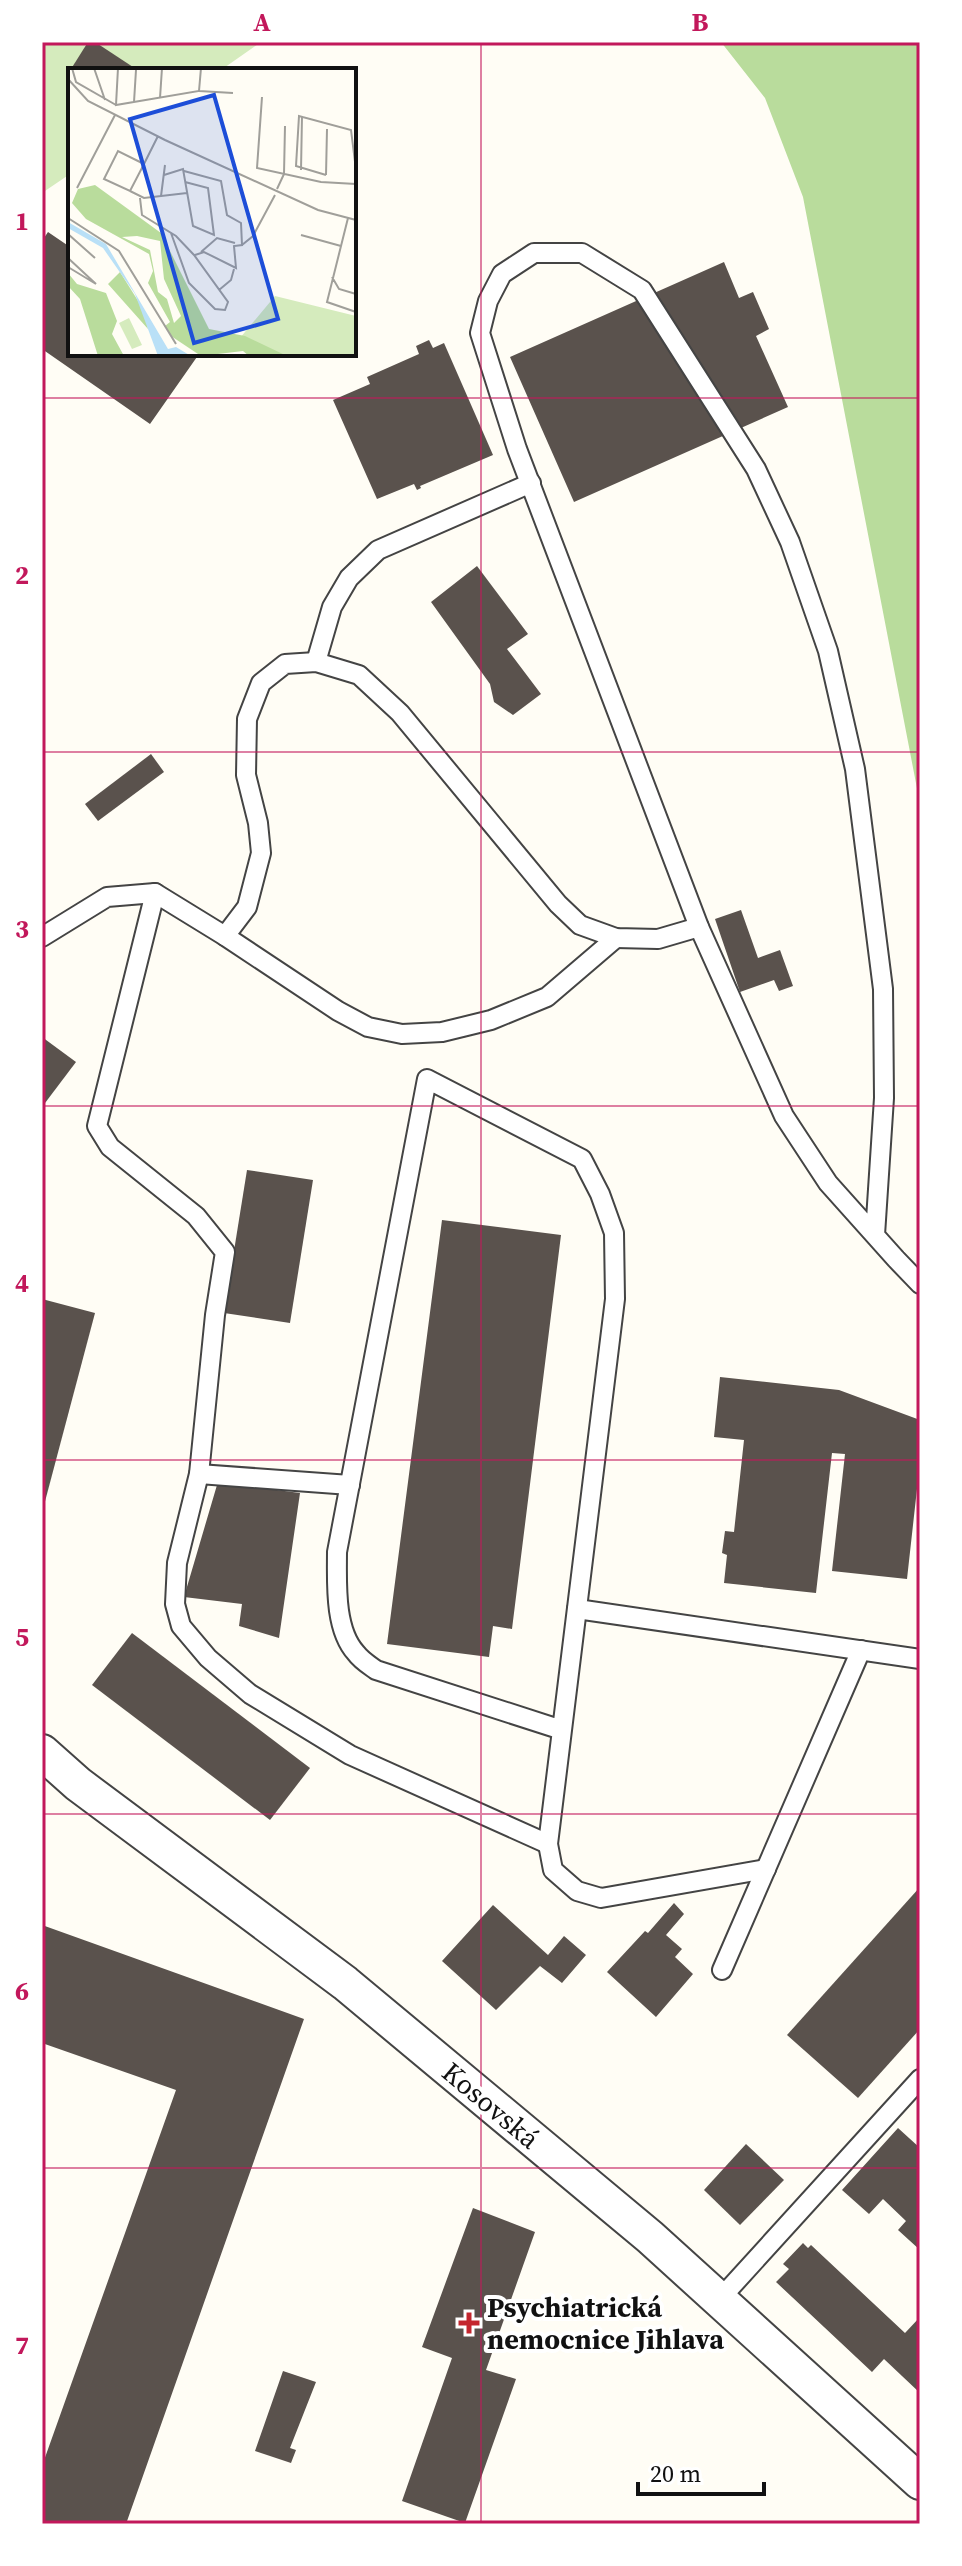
<svg xmlns="http://www.w3.org/2000/svg" width="962" height="2566" font-family="'Source Serif 4',serif">
  <style>
    .green { fill: #d5ebbd }
    .forest { fill: #b9dc9c }
    .building { fill: #5a524d }
    .lines { fill: none; stroke-linecap: round; stroke-linejoin: round }
    .lane-casing { stroke: #444; stroke-width: 22 }
    .street-casing { stroke: #444; stroke-width: 38 }
    .lane { stroke: #fff; stroke-width: 18 }
    .street { stroke: #fff; stroke-width: 34 }
    .grid { fill: none; stroke: #c2185b; stroke-width: 2; stroke-opacity: 0.55 }
    .poi-dot { fill: #c4262e; stroke: #fff; stroke-width: 3 }
    .labels { text-anchor: middle; stroke-width: 8; stroke-linejoin: round; paint-order: stroke }
    .street-label { font-size: 28px; fill: #111; stroke: #fff }
    .poi-label { font-size: 28px; font-weight: bold; fill: #111; stroke: #fff; text-anchor: start }
    .inset-road { fill: none; stroke: #a09f9a; stroke-width: 2 }
    .view { fill: #1d4ed8; fill-opacity: 0.15; stroke: #1d4ed8; stroke-width: 4 }
    .inset-edge { fill: none; stroke: #111; stroke-width: 4 }
    .neatline { fill: none; stroke: #c2185b; stroke-width: 3 }
    .grid-label { font-size: 26px; text-anchor: middle; font-weight: bold; fill: #c2185b }
  </style>
  <rect width="100%" height="100%" fill="#fffdf5"/>
  <!-- green -->
  <polygon class="green" points="42,42 261,42 221,70 70,70 70,174 42,193"/>
  <!-- forest -->
  <polygon class="forest" points="721,42 920,42 920,804 803,197 765,98"/>
  <!-- building -->
  <g class="building">
    <polygon points="88,42 95,42 133,67 132,70 73,70 71,69"/>
    <polygon points="48,232 70,247 70,354 199,354 150,424 42,349 42,241"/>
    <polygon points="724,262 739,298 753,292 769,329 756,336 788,407 574,502 510,357"/>
    <polygon points="429,340 433,348 444,343 493,455 420,486 421,488 417,490 414,484 377,499 333,400 370,384 367,377 419,354 416,346"/>
    <polygon points="477,566 528,634 507,649 541,694 513,715 494,702 490,684 431,602"/>
    <polygon points="151,754 164,772 98,821 85,804"/>
    <polygon points="741,910 758,958 780,950 793,986 779,991 774,980 740,992 715,919"/>
    <polygon points="42,1037 76,1062 42,1107"/>
    <polygon points="247,1170 313,1180 290,1323 224,1313"/>
    <polygon points="442,1220 561,1235 512,1629 493,1626 489,1657 387,1644"/>
    <polygon points="42,1299 95,1313 43,1509 42,1508"/>
    <polygon points="720,1377 839,1390 920,1420 920,1462 907,1579 832,1571 845,1454 832,1453 816,1593 724,1583 727,1555 722,1553 725,1531 734,1532 744,1440 714,1437"/>
    <polygon points="215,1482 300,1493 279,1638 239,1626 242,1604 184,1597 217,1485"/>
    <polygon points="132,1633 310,1768 270,1820 92,1685"/>
    <polygon points="920,1887 920,2029 858,2098 787,2035"/>
    <polygon points="674,1903 684,1914 666,1935 682,1949 675,1957 693,1974 656,2017 607,1972 645,1931 648,1933"/>
    <polygon points="493,1905 548,1955 564,1936 586,1955 562,1983 540,1966 496,2010 442,1961"/>
    <polygon points="42,1925 304,2019 126,2524 42,2524 42,2466 176,2090 42,2043"/>
    <polygon points="898,2128 920,2148 920,2250 898,2230 906,2221 883,2199 869,2214 842,2190"/>
    <polygon points="746,2144 784,2180 740,2225 704,2190"/>
    <polygon points="473,2208 535,2232 486,2370 516,2379 465,2523 402,2501 452,2358 422,2347"/>
    <polygon points="803,2243 808,2248 811,2245 905,2333 920,2317 920,2393 884,2359 872,2372 776,2282 789,2269 783,2264"/>
    <polygon points="283,2371 316,2382 290,2448 296,2450 291,2463 255,2451"/>
  </g>
  <g class="lines">
    <!-- lane casing -->
    <g class="lane-casing">
      <g id="lane">
        <polyline points="316,662 332,607 349,578 378,550 531,483"/>
        <polyline points="225,936 338,1011 368,1027 402,1034 442,1032 491,1020 547,997 616,938"/>
        <polyline points="42,937 107,897 155,893"/>
        <polyline points="875,1235 884,1098 883,989 855,769 828,651 790,542 756,469 642,290 582,253 534,253 502,274 488,301 480,333 517,449 699,927 784,1116 828,1183 896,1259 920,1284"/>
        <polyline points="199,1474 350,1485"/>
        <polyline points="577,1609 920,1659"/>
        <path d="M562 1730 376 1670C369 1665 361 1660 356 1653 334 1629 337 1582 337 1552L427 1079 582 1159 600 1194 614 1233 615 1299 548 1844 553 1870 577 1891 601 1898 766 1869"/>
        <polyline points="548,1844 350,1755 250,1694 208,1658 181,1626 175,1604 177,1563 199,1474 215,1315 225,1252 196,1216 110,1147 97,1126 155,893 225,936 247,907 261,853 258,823 246,775 247,719 261,683 285,664 316,662 359,675 400,713 558,904 580,925 616,938 658,939 699,927"/>
        <polyline points="722,1970 861,1650"/>
        <polyline points="719,2300 920,2079"/>
      </g>
    </g>
    <!-- street casing -->
    <g class="street-casing">
      <polyline id="street" points="42,1752 78,1784 345,1983 650,2237 920,2482"/>
    </g>
    <!-- lane -->
    <use href="#lane" class="lane"/>
    <!-- street -->
    <use href="#street" class="street"/>
  </g>
  <!-- grid -->
  <path class="grid" d="M481 42V2524M42 398H920M42 752H920M42 1106H920M42 1460H920M42 1814H920M42 2168H920"/>
  <!-- markers -->
  <path class="poi-dot" d="M465 2311h8v8h8v8h-8v8h-8v-8h-8v-8h8z"/>
  <g class="labels">
    <!-- street labels -->
    <g class="street-label">
      <text transform="translate(491 2105) rotate(40)" y="10">Kosovská</text>
    </g>
    <!-- poi labels -->
    <g class="poi-label">
      <text x="487" y="2317">Psychiatrická<tspan x="487" dy="32">nemocnice Jihlava</tspan></text>
    </g>
  </g>
  <!-- overview -->
  <g transform="translate(68 68)">
    <rect width="288" height="288" fill="#fffdf5"/>
    <path d="M207 228 288 248V288H219L167 276ZM61 250 74 277 64 281 51 255Z" fill="#d5ebbd"/>
    <path d="M27 117 93 165 141 261 177 268 219 288H181L175 283 133 288 103 268 97 258 102 254 80 215 85 203 81 186 18 151 4 135 10 121ZM69 168 92 173 96 211 113 248 106 255 99 231 90 224 82 182 54 169ZM52 204 77 244 80 261 40 216ZM0 205 9 216 38 225 49 253 44 266 56 288H30L12 231 0 218Z" fill="#b9dc9c" fill-rule="evenodd"/>
    <path d="M0 154 38 176 100 281 108 279 123 288H90L67 226 35 180 0 160Z" fill="#b9e0f7"/>
    <path class="inset-road" d="M4 0 8 14 48 37M26 0 37 32M50 0 48 37 131 23 133 0M0 11 20 33 97 72 250 142 288 152M131 23 165 25M194 29 189 100 253 114 288 116M92 30 94 0M66 34 68 2M76 96 50 83 36 111 62 123 76 96 90 68M233 102 234 48M116 103 153 113 159 147 173 155 174 177 166 178 168 200 136 184 127 187M96 107 115 101 125 158 146 167 140 120 117 114M258 107 228 98 231 48 283 62 288 102M258 107 259 61M9 120 47 47M209 121 216 106 217 58M62 123 76 130 119 125M93 128 97 97M72 130 74 147 108 168 126 187 160 234 157 242 147 241 121 215 103 165M0 150 51 183 108 276M280 150 259 234 288 244M0 166 27 190M233 167 273 178M174 177 185 168 207 127M133 184 149 170 167 175M0 190 28 216 0 199M264 209 271 221 288 226M151 222 163 212 166 201"/>
    <path class="view" d="M146 27 210 251 126 275 62 51Z"/>
    <rect width="288" height="288" class="inset-edge"/>
  </g>
  <!-- border -->
  <rect width="962" height="2566" fill="none" stroke="#ffffff" stroke-width="88"/>
  <!-- scale -->
  <path d="M638 2482v12h126v-12" fill="none" stroke="#111111" stroke-width="4"/>
  <text x="650" y="2482" font-size="24" fill="#111111" stroke="#ffffff" stroke-width="6" paint-order="stroke">20 m</text>
  <rect x="44" y="44" width="874" height="2478" class="neatline"/>
  <g class="grid-label">
    <text x="262" y="31">A</text>
    <text x="700" y="31">B</text>
    <text x="22" y="230">1</text>
    <text x="22" y="584">2</text>
    <text x="22" y="938">3</text>
    <text x="22" y="1292">4</text>
    <text x="22" y="1646">5</text>
    <text x="22" y="2000">6</text>
    <text x="22" y="2354">7</text>
  </g>
</svg>
